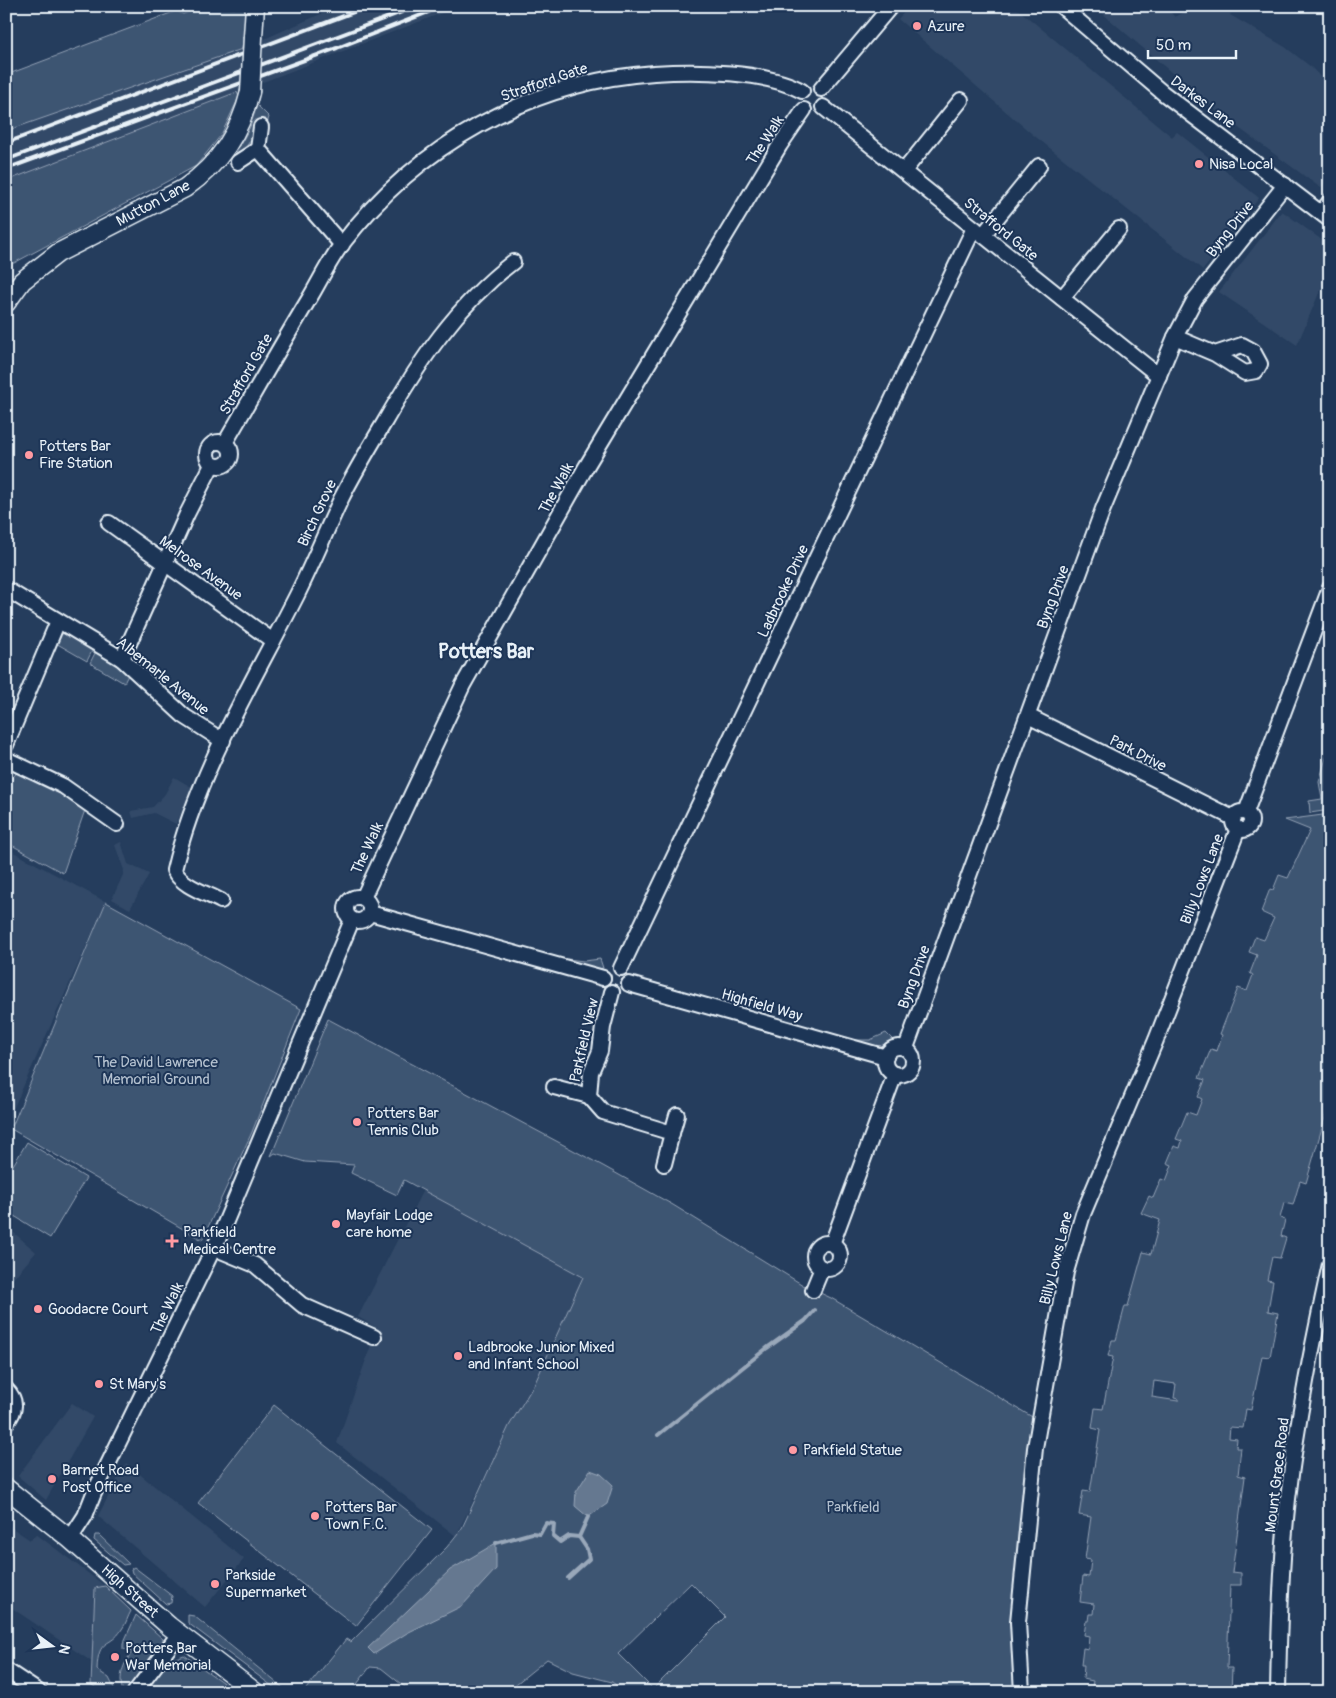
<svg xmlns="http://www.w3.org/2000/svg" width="1336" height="1698" font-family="Pangolin,sans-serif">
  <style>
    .built { fill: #334a68 }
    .green { fill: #3e5472; stroke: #93a2b5; fill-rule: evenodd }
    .water { fill: #657890; stroke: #99a8ba }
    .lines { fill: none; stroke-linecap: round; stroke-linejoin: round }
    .stream { stroke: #99a8ba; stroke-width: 4 }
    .minor-casing { stroke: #e8f1f8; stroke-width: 18 }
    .major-casing { stroke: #e8f1f8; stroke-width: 21 }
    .minor { stroke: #1d3557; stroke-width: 14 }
    .major { stroke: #1d3557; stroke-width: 18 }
    .rail { stroke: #e8f1f8; stroke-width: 4 }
    .major-bridge-casing { stroke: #e8f1f8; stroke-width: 21; stroke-linecap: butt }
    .major-bridge { stroke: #1d3557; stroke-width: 18 }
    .poi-dot { fill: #ff9aa2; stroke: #1d3557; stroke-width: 2 }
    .labels { text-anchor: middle; stroke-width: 4; stroke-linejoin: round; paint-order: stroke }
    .poi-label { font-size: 15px; fill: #e8f1f8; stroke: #1d3557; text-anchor: start }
    .street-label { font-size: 15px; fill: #e8f1f8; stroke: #1d3557 }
    .park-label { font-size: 15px; fill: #b5c2d0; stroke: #1d3557 }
    .district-label { font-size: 20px; font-weight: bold; fill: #e8f1f8; stroke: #1d3557 }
  </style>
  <rect width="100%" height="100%" fill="#253d5d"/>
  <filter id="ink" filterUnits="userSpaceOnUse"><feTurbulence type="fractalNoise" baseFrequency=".02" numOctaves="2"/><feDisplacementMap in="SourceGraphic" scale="10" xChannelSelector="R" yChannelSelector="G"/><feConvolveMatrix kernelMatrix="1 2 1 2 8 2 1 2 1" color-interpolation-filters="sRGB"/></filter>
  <g filter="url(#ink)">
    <!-- built -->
    <g class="built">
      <polygon points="339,6 460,6 6,181 6,131 242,49"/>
      <polygon points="910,6 1014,6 1172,137 1177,132 1259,198 1203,270 1031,133 898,19"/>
      <polygon points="1094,6 1164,6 1175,17 1197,6 1235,6 1230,15 1285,47 1311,67 1330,87 1330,178 1321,188 1221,115"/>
      <polygon points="1282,211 1330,246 1330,273 1319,293 1297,345 1219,292"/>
      <polygon points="174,777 193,788 176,824 154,813 133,818 131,811 153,807 165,794"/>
      <polygon points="121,842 128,864 149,874 130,909 112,899 123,875 124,870 115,845"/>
      <polygon points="6,848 106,902 6,1125"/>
      <polygon points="423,1190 583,1277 535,1383 509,1426 456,1536 337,1443 377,1328 358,1317"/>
      <polygon points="6,1226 36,1252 6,1287"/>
      <polygon points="72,1403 93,1417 46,1500 18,1476"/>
      <polygon points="126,1463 244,1559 205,1607 98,1516"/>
      <polygon points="6,1524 30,1540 36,1534 105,1586 95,1588 92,1662 6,1604"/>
    </g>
    <!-- green -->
    <g class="green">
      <polygon points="206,6 235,8 235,6 247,6 242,49 6,131 6,75 176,11 183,14"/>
      <polygon points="237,92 239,97 221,135 196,166 14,263 6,263 6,181"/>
      <path d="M257 105 269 117 267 124 257 122C254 136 247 149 235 158L234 156 250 127Z"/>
      <polygon points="70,633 94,647 87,661 54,642 61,634"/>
      <polygon points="97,649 130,671 124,683 90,663"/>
      <polygon points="1330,744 1330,810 1310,813 1309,801 1322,799 1319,782"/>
      <polygon points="17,772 54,790 85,810 63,873 6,842 6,787"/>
      <path d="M1330 814V1100L1306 1183 1300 1181 1293 1205 1284 1203 1280 1218 1285 1220 1281 1236 1286 1238 1280 1258 1272 1257 1267 1280 1273 1281 1268 1311 1278 1313 1270 1357 1262 1356 1251 1410 1246 1409 1243 1428 1230 1427 1229 1438 1237 1439 1236 1448H1241L1238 1475 1245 1477 1232 1572 1241 1573V1585H1230L1227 1668H1232L1231 1692H1091L1093 1681 1083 1679 1084 1665H1081L1083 1648 1088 1649 1089 1636 1084 1635 1086 1621H1088L1089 1614H1093L1094 1604 1080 1602 1083 1576 1089 1577 1091 1560 1085 1559 1091 1517 1079 1515 1083 1491 1090 1492 1100 1430 1092 1428 1095 1408 1103 1409 1113 1357 1108 1356 1112 1340H1116L1125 1306H1128L1143 1252 1151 1254 1160 1220 1141 1213 1149 1196 1153 1198 1161 1179 1166 1181 1172 1165 1167 1163 1174 1146 1180 1148 1182 1141 1176 1139 1187 1112 1196 1115 1202 1099 1198 1097 1205 1080 1199 1078 1211 1049 1217 1051 1222 1035 1220 1034 1238 988 1247 991 1253 975 1250 973 1257 955 1249 952 1255 937 1264 940 1274 918 1261 912 1270 889 1273 890 1279 875 1288 878 1310 830 1285 820ZM1154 1381 1176 1384 1174 1398 1178 1399V1401L1152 1397Z"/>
      <polygon points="106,902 301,1009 252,1132 202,1240 11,1129"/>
      <polygon points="567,959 584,961 600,959 603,968 595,970 569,963"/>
      <path d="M328 1019 603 1166 673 1205 803 1285 831 1298 1034 1418 1017 1692H625L612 1682 573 1672 547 1659 506 1692H411L381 1668 370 1667 351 1692H309L306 1689 346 1639 351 1642 447 1547 462 1528 509 1426 535 1383 583 1277 404 1180 397 1195 351 1173 354 1165 305 1162 275 1153 271 1156ZM691 1583 725 1617 653 1689 618 1654Z"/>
      <polygon points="886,1033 896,1043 872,1047 856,1043 855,1040 870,1040"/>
      <polygon points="27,1142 86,1178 50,1238 6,1211 6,1177"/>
      <polygon points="274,1405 432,1530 356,1626 198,1503"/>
      <polygon points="95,1535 99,1535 129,1564 123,1565 94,1540"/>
      <polygon points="134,1567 172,1596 171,1603 166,1604 132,1573 131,1569"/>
      <path d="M105 1586 131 1611C128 1616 126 1624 122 1629 110 1649 98 1636 97 1670L109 1678 116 1692H101L91 1684 95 1588Z"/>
      <path d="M136 1615 163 1639 161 1647 126 1692H123C118 1676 123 1665 132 1652L130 1650 123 1649V1644Z"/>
      <polygon points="188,1615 194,1616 288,1692 280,1692 188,1623"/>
      <polygon points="184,1655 236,1692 140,1692 162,1663"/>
    </g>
    <!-- water -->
    <g class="water">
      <polygon points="590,1470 601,1474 613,1485 607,1504 588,1517 575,1506 576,1492"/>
      <polygon points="496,1543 496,1569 462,1606 407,1633 374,1654 368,1648 450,1570"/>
    </g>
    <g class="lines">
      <!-- stream -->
      <g class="stream">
        <polyline points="658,1435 767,1348 805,1321 815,1310"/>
        <polyline points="496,1543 532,1533 540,1534 546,1523 554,1524 553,1536 560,1542 569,1536 579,1537"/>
        <polyline points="568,1578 589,1559 587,1549 579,1537 588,1517"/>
      </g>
      <!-- minor casing -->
      <g class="minor-casing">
        <g id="minor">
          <polyline points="1061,6 1163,93 1330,220"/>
          <polyline points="821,89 891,6"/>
          <polyline points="823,107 1159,376"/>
          <polyline points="261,127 258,149 342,245"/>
          <polyline points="238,162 258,149"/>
          <polyline points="904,171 961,100"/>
          <polyline points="1322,212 1330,201"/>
          <polyline points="983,235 1039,166"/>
          <polyline points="1062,298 1119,229"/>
          <polyline points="1175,337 1215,354 1245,373 1256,371 1260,364 1253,351 1242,345 1215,354"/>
          <circle cx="219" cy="454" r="12"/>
          <path d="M225 443C253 395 280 347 309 299 320 281 329 261 342 244 417 145 530 82 654 73 695 70 767 71 802 91"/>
          <polyline points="109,523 273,641"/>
          <polyline points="6,589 122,659 184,716 223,741"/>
          <polyline points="122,659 187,514 212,465"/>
          <polyline points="1028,716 1233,818"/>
          <polyline points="6,745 58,621"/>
          <polyline points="6,759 63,786 117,824"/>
          <circle cx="1242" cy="821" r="9"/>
          <polyline points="1246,812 1330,588"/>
          <circle cx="358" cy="909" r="12"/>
          <polyline points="363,898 463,685 586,467 780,145 804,110"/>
          <path d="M221 901C206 893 181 886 174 870 197 773 252 684 297 595 313 563 326 531 341 499 354 473 369 448 384 423 419 362 456 306 513 262"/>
          <polyline points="370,913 603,978"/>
          <polyline points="621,968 974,228"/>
          <polyline points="629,984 886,1057"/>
          <polyline points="612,992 603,1027 600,1051 591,1072 589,1096 603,1112 672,1133 664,1164"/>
          <circle cx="899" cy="1061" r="14"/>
          <polyline points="906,1048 1103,509 1175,337 1195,299 1285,185"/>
          <polyline points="554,1087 589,1096"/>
          <polyline points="672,1133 677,1115"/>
          <circle cx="827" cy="1256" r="13"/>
          <polyline points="832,1244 895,1074"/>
          <polyline points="214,1248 255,1265 302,1305 374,1337"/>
          <polyline points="813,1290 822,1268"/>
          <path d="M6 1389C18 1401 16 1411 6 1423"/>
          <polyline points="70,1539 85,1516 94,1493 221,1233 352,920"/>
          <polyline points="6,1670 39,1692"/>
          <polyline points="135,1692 179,1634"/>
          <polyline points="1022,1692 1018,1622 1035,1448 1066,1272 1083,1214 1156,1040 1238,829"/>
          <path d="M1278 1692C1279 1628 1281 1563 1288 1499 1297 1420 1313 1342 1330 1264"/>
        </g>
      </g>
      <!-- major casing -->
      <g class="major-casing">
        <g id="major">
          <polyline points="253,37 255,6"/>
          <path d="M6 303 22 281 58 253 185 188C220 163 240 133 250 92"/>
          <polyline points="6,1488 70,1539 169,1626 255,1692"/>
        </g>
      </g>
      <!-- minor -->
      <use href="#minor" class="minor"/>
      <!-- major -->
      <use href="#major" class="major"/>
      <!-- rail -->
      <g class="rail">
        <polyline points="6,143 370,6"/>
        <polyline points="6,160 418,6"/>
        <polyline points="6,169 337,48 444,6"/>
      </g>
      <!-- major-bridge casing -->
      <g class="major-bridge-casing">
        <polyline id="major-bridge" points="250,92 253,37"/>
      </g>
      <!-- major-bridge -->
      <use href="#major-bridge" class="major-bridge"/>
    </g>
  </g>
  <!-- markers -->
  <g class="poi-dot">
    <circle cx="917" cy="26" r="5"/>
    <circle cx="1199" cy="164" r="5"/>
    <circle cx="29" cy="455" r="5"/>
    <circle cx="357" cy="1122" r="5"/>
    <circle cx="336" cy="1224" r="5"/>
    <path d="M169.5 1233.5h5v5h5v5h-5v5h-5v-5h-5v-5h5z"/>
    <circle cx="38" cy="1309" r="5"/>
    <circle cx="458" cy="1356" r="5"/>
    <circle cx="99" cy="1384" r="5"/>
    <circle cx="793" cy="1450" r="5"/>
    <circle cx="52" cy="1479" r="5"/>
    <circle cx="315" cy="1516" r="5"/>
    <circle cx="215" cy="1584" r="5"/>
    <circle cx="115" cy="1657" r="5"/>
  </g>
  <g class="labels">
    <!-- poi labels -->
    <g class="poi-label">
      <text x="927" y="31">Azure</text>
      <text x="1209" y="169">Nisa Local</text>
      <text x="39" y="451">Potters Bar<tspan x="39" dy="17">Fire Station</tspan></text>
      <text x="367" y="1118">Potters Bar<tspan x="367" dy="17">Tennis Club</tspan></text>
      <text x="346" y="1220">Mayfair Lodge<tspan x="346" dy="17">care home</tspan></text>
      <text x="183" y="1237">Parkfield<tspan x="183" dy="17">Medical Centre</tspan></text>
      <text x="48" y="1314">Goodacre Court</text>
      <text x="468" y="1352">Ladbrooke Junior Mixed<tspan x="468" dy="17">and Infant School</tspan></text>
      <text x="109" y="1389">St Mary's</text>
      <text x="803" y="1455">Parkfield Statue</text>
      <text x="62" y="1475">Barnet Road<tspan x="62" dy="17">Post Office</tspan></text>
      <text x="325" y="1512">Potters Bar<tspan x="325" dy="17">Town F.C.</tspan></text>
      <text x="225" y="1580">Parkside<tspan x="225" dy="17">Supermarket</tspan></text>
      <text x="125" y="1653">Potters Bar<tspan x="125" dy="17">War Memorial</tspan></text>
    </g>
    <!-- street labels -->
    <g class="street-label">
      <text transform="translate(544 82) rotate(-19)" y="5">Strafford Gate</text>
      <text transform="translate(1203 102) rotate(37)" y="5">Darkes Lane</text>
      <text transform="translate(765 140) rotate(-57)" y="5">The Walk</text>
      <text transform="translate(153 203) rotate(-28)" y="5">Mutton Lane</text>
      <text transform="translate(1001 229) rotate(39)" y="5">Strafford Gate</text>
      <text transform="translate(1230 229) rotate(-52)" y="5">Byng Drive</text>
      <text transform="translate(246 374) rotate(-60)" y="5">Strafford Gate</text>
      <text transform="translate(556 488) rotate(-61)" y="5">The Walk</text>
      <text transform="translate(317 513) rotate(-65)" y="5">Birch Grove</text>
      <text transform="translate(201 568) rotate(36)" y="5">Melrose Avenue</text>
      <text transform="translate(783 591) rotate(-65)" y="5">Ladbrooke Drive</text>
      <text transform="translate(1053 597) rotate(-70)" y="5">Byng Drive</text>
      <text transform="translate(163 676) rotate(39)" y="5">Albemarle Avenue</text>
      <text transform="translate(1138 753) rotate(27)" y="5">Park Drive</text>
      <text transform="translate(367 848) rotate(-65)" y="5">The Walk</text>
      <text transform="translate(1202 879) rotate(-69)" y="5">Billy Lows Lane</text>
      <text transform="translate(914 977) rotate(-70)" y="5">Byng Drive</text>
      <text transform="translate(762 1005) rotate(16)" y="5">Highfield Way</text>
      <text transform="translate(584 1040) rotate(-77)" y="5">Parkfield View</text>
      <text transform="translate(1056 1258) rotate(-76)" y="5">Billy Lows Lane</text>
      <text transform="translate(167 1308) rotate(-64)" y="5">The Walk</text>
      <text transform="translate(1277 1475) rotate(-83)" y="5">Mount Grace Road</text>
      <text transform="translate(130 1591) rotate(42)" y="5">High Street</text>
    </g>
    <!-- park labels -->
    <g class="park-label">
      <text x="156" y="1067">The David Lawrence<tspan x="156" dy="17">Memorial Ground</tspan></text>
      <text x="853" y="1512">Parkfield</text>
    </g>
    <!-- district labels -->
    <g class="district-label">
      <text x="486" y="658">Potters Bar</text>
    </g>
  </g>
  <!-- margin -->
  <rect width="1336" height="1698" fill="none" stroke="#1d3557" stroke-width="25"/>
  <rect x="12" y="12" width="1311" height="1673" fill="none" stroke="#e8f1f8" stroke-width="2" filter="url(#ink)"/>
  <!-- north arrow -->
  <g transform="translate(52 1646) rotate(105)" stroke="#1d3557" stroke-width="4" paint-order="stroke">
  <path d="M0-4L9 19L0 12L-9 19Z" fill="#e8f1f8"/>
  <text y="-8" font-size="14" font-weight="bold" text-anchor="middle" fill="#e8f1f8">N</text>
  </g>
  <!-- scale -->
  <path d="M1148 50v8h88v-8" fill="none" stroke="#e8f1f8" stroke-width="2.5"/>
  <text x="1156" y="50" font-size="15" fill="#e8f1f8" stroke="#1d3557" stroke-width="4" paint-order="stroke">50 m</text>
</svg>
